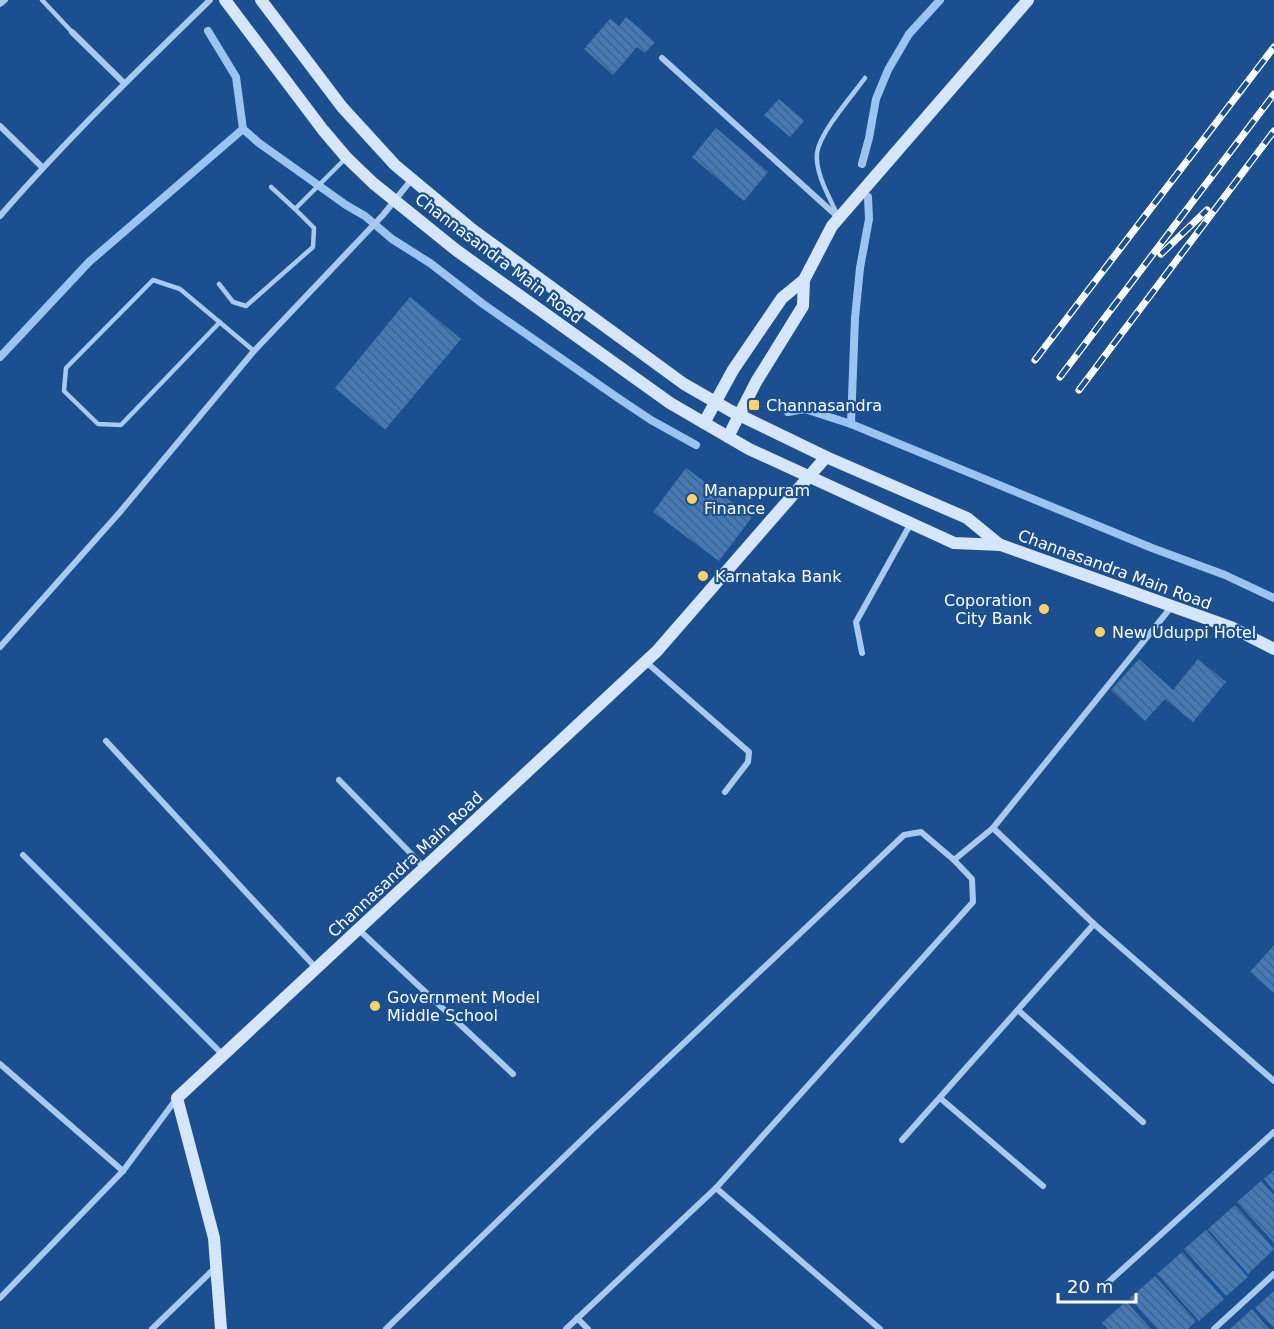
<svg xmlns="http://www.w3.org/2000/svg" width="1274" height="1329" font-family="'DejaVu Sans',sans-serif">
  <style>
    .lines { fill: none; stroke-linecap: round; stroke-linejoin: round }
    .stream { stroke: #9cc4f0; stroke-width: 8 }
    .building { fill: url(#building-back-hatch) }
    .lane { stroke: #a9c9ee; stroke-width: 4.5 }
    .street { stroke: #a9c9ee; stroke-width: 6 }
    .secondary { stroke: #d6e6fa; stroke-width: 12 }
    .rail-casing { stroke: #fff; stroke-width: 7 }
    .rail { stroke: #1b4f8f; stroke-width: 4.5; stroke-dasharray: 14; stroke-linecap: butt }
    .poi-dot { fill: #ffd166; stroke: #1b4f8f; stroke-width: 2 }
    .labels { text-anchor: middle; stroke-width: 4.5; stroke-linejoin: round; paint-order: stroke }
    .street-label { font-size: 16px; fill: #fff; stroke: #1b4f8f }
    .poi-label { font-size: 16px; fill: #fff; stroke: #1b4f8f; text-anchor: start }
  </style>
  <defs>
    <pattern id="building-back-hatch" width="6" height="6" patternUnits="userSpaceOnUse" patternTransform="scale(1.5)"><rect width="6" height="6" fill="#4478b7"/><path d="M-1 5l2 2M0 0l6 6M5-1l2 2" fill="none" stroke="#486282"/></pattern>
  </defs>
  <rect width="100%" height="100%" fill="#1b4f8f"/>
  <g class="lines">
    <!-- stream -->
    <g class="stream">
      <polyline points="208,31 236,77 243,129"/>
      <polyline points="862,164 869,138 876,99 888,70 909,34 940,0"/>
      <polyline points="0,357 89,262 243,129 259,143 346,205 365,216 392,239 430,263 483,304 618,398 651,420 696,445"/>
      <polyline points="788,412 805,409 851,424 1152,548 1225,575 1274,598"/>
      <polyline points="851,424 855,318 860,268 869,219 868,197"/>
    </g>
  </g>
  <!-- building -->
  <g class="building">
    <polygon points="626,17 655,42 645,53 637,47 613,75 584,49 610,19 619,26"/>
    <polygon points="779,99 804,121 790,137 764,115"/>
    <polygon points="716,128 768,172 744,201 692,157"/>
    <polygon points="410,297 461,339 385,430 335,388"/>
    <polygon points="686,468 752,517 719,561 653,512"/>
    <polygon points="1139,659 1173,690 1198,659 1226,682 1193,722 1165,699 1145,721 1111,690"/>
    <polygon points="1274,945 1274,993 1250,972"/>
    <polygon points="1274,1170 1274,1191 1264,1179"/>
    <polygon points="1261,1181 1274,1195 1274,1243 1237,1202"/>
    <polygon points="1235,1205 1274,1249 1248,1274 1208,1229"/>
    <polygon points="1206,1230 1248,1277 1226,1296 1184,1249"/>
    <polygon points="1182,1252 1224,1299 1199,1321 1157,1274"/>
    <polygon points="1155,1276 1196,1321 1188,1329 1157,1329 1130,1298"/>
    <polygon points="1274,1291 1274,1328 1255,1308"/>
    <polygon points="1126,1301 1151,1329 1108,1329 1102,1323"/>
    <polygon points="1252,1309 1269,1329 1230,1329"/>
  </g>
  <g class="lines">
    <!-- lane -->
    <g class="lane">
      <polyline points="42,0 72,32"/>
      <polyline points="271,187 295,209 345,159"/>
      <path d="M838 216C830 198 815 174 817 153 820 132 852 96 865 78"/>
      <polyline points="219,284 233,302 246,306 313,247 314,228 295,209"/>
      <polyline points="220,322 121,425 98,424 64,391 66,368 153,280 180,289 254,351"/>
    </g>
    <!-- street -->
    <g class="street">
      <polyline points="0,4 5,0"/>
      <polyline points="72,32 124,83"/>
      <polyline points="662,58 839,218"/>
      <polyline points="0,126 42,167"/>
      <path d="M0 216C66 140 138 70 210 0"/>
      <polyline points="0,647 120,512 254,351 383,215 412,179"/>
      <polyline points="862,653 856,622 911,523"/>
      <polyline points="646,662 749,752 748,762 725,792"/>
      <polyline points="106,741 316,968"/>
      <polyline points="339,780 424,867"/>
      <polyline points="23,855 223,1055"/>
      <polyline points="1094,924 1274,1081"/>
      <polyline points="358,929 513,1074"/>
      <polyline points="1018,1010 1143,1122"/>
      <polyline points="0,1064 123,1171 177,1098"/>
      <polyline points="940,1098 1043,1186"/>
      <polyline points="902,1140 1094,924 993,828 1172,606"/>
      <polyline points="716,1188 880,1329"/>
      <polyline points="1103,1287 1274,1132"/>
      <polyline points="0,1298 123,1171"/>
      <polyline points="577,1318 588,1329"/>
      <polyline points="152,1329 216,1267"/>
      <polyline points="386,1329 591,1131 904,835 921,832 954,860 993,828"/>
      <polyline points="566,1329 716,1188 973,902 972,879 954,860"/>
      <polyline points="1214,1329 1274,1274"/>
    </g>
    <!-- secondary -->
    <g class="secondary">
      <polyline points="225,0 323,130 346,157 373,183 456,250 670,403 749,449 954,543 1001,545 1233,628 1274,649"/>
      <polyline points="261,0 342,107 395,165 473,230 684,384 731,411 826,457 967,518 1000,545"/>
      <polyline points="704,423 733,370 782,298 804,280"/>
      <polyline points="728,437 756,382 803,306 804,280 832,226 1028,0"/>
      <polyline points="221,1329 214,1238 177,1098 657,651 826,457"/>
    </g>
    <!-- rail casing -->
    <g class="rail-casing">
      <g id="rail">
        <polyline points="1161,254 1207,210"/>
        <polyline points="1035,360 1274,47"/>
        <polyline points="1060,377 1274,94"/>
        <polyline points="1079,390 1274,131"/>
      </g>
    </g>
    <!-- rail -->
    <use href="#rail" class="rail"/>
  </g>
  <!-- markers -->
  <g class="poi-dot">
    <rect x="748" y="399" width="12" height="12" rx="3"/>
    <circle cx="692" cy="499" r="6"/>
    <circle cx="703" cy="576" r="6"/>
    <circle cx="1044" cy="609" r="6"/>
    <circle cx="1100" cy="632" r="6"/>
    <circle cx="375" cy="1006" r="6"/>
  </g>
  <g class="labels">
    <!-- street labels -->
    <g class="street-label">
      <text transform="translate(499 258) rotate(37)" y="6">Channasandra Main Road</text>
      <text transform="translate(1115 569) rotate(20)" y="6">Channasandra Main Road</text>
      <text transform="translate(405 864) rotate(-43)" y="6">Channasandra Main Road</text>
    </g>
    <!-- poi labels -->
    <g class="poi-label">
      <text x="766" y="411">Channasandra</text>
      <text x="704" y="496">Manappuram<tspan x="704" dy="18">Finance</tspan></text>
      <text x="715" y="582">Karnataka Bank</text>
      <text x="1032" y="606" text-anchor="end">Coporation<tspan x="1032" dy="18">City Bank</tspan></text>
      <text x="1112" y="638">New Uduppi Hotel</text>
      <text x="387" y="1003">Government Model<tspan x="387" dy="18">Middle School</tspan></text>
    </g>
  </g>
  <!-- scale -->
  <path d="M1058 1293v9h78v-9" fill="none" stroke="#ffffff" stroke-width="3"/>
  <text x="1067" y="1293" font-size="18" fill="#ffffff" stroke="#1b4f8f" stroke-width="4.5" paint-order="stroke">20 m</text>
</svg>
